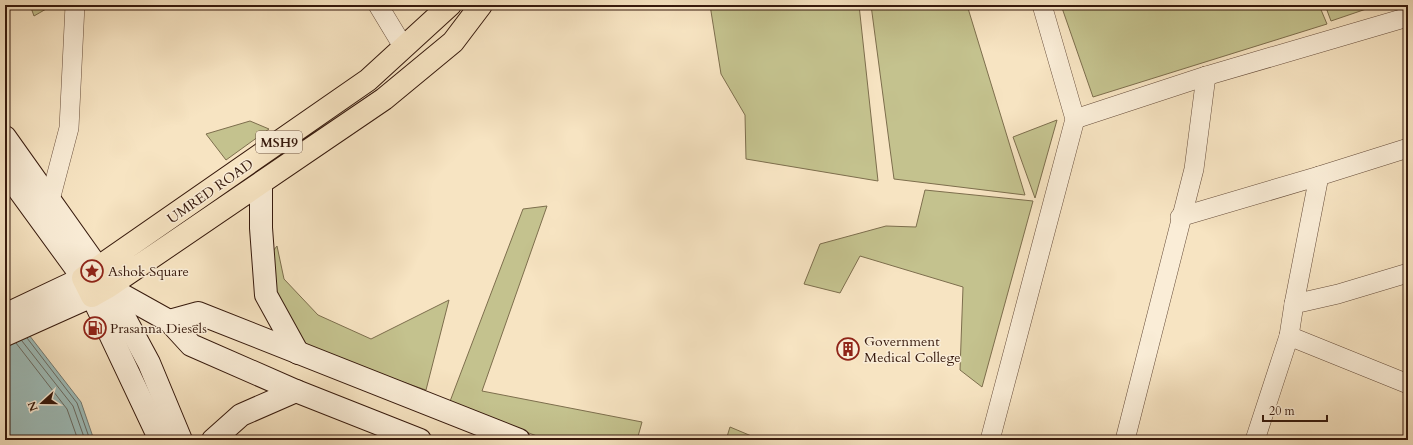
<svg xmlns="http://www.w3.org/2000/svg" width="1413" height="445" font-family="Cardo,serif">
  <style>
    .green { fill: #c4c28e; stroke: #7d6e4d }
    .water { fill: #9ebdba; stroke: #747b74 }
    .lines { fill: none; stroke-linecap: round; stroke-linejoin: round }
    .shore { stroke: #6a6b63; stroke-width: 1 }
    .street-casing { stroke: #664c3a; stroke-width: 20 }
    .secondary-casing { stroke: #36190c; stroke-width: 24 }
    .primary-casing { stroke: #36190c; stroke-width: 24 }
    .street { stroke: #faedd7; stroke-width: 19 }
    .secondary { stroke: #faedd7; stroke-width: 22 }
    .primary { stroke: #f7e4c2; stroke-width: 22 }
    .labels { text-anchor: middle; stroke-width: 3; stroke-linejoin: round; paint-order: stroke }
    .shield { fill: #faedd7; stroke: #715949; stroke-width: 1 }
    .shield-label { font-size: 13px; font-weight: bold; fill: #36190c }
    .street-label { font-size: 14px; fill: #36190c; stroke: #faedd7 }
    .poi-label { font-size: 14px; fill: #36190c; stroke: #faedd7; text-anchor: start }
  </style>
  <rect width="100%" height="100%" fill="#f7e4c2"/>
  <filter id="stains"><feTurbulence type="fractalNoise" baseFrequency=".005" numOctaves="4"/><feColorMatrix values="0 0 0 0 .2 0 0 0 0 .09 0 0 0 0 .02 0 0 0 .5 -.17"/></filter>
  <radialGradient id="worn" r=".72"><stop offset=".6" stop-color="#630" stop-opacity="0"/><stop offset="1" stop-color="#630" stop-opacity=".3"/></radialGradient>
  <!-- green -->
  <g class="green">
    <polygon points="30,5 53,5 34,16"/>
    <polygon points="710,5 859,5 878,181 746,159 745,115 721,74"/>
    <polygon points="871,5 967,5 1025,195 894,179"/>
    <polygon points="1061,5 1319,5 1327,24 1093,97"/>
    <polygon points="1325,5 1378,5 1331,21"/>
    <polygon points="1057,120 1035,198 1013,137"/>
    <polygon points="250,121 269,129 226,160 206,134"/>
    <polygon points="925,190 1033,201 982,387 960,370 963,287 860,256 840,293 804,284 820,244 886,226 916,227"/>
    <polygon points="547,206 482,391 642,422 637,440 548,440 449,404 523,209"/>
    <polygon points="277,246 284,279 318,315 371,339 449,300 426,390 304,348 272,290 269,256"/>
    <polygon points="730,427 761,440 726,440"/>
  </g>
  <!-- water -->
  <polygon class="water" points="5,304 81,402 94,440 5,440"/>
  <g class="lines">
    <!-- shore -->
    <g class="shore">
      <polyline points="27,338 77,403 90,440"/>
      <polyline points="22,341 73,406 85,440"/>
      <polyline points="16,343 67,409 78,440"/>
    </g>
    <!-- street casing -->
    <g class="street-casing">
      <g id="street">
        <polyline points="378,5 404,48"/>
        <polyline points="1075,119 1206,76 1408,17"/>
        <polyline points="1319,176 1408,148"/>
        <polyline points="50,200 69,128 75,5"/>
        <polyline points="1180,217 1319,176 1294,304"/>
        <polyline points="1289,336 1408,384"/>
        <polyline points="990,440 1075,119 1042,5"/>
        <polyline points="1125,440 1194,169 1206,76"/>
        <polyline points="1255,440 1289,336 1294,304 1338,294 1408,273"/>
      </g>
    </g>
    <!-- secondary casing -->
    <g class="secondary-casing">
      <g id="secondary">
        <polyline points="5,137 98,268"/>
        <polyline points="5,171 83,278 5,315"/>
        <polyline points="261,184 261,228 266,295 298,353"/>
        <polyline points="108,287 169,321 191,345 296,391 420,440"/>
        <polyline points="108,287 149,363 181,440"/>
        <polyline points="169,321 198,313 519,440"/>
        <polyline points="5,335 92,296 160,440"/>
        <polyline points="213,440 241,415 296,391"/>
      </g>
    </g>
    <!-- primary casing -->
    <g class="primary-casing">
      <polyline id="primary" points="450,5 368,80 83,278 92,296 108,287 384,99 453,42 481,5"/>
    </g>
    <!-- street -->
    <use href="#street" class="street"/>
    <!-- secondary -->
    <use href="#secondary" class="secondary"/>
    <!-- primary -->
    <use href="#primary" class="primary"/>
  </g>
  <!-- icons -->
  <defs>
    <g id="sight-ring" transform="scale(1.15)"><circle r="9.5" fill="#faedd7" stroke="#8f2418" stroke-width="1.5"/><path d="M0-6L1.8-2.2L6-1.7L2.9 1.2L3.7 5.4L0 3.3L-3.7 5.4L-2.9 1.2L-6-1.7L-1.8-2.2Z" fill="#8f2418"/></g>
    <g id="fuel-ring" transform="scale(1.15)"><circle r="9.5" fill="#faedd7" stroke="#8f2418" stroke-width="1.5"/><path d="M-5.5-6h7V0h2V4h1.3V-2.5L3-4.5l.8-.8L6-3V5H2.5V1h-1V6h-7ZM-4.2-4.7v3.2H.2V-4.7Z" fill="#8f2418"/></g>
    <g id="building-ring" transform="scale(1.15)"><circle r="9.5" fill="#faedd7" stroke="#8f2418" stroke-width="1.5"/><path d="M-4-6H4V6H1V3H-1V6H-4ZM-2.5-4.3h1.7v1.8h-1.7ZM.8-4.3h1.7v1.8H.8ZM-2.5-1h1.7V.8h-1.7ZM.8-1h1.7V.8H.8Z" fill="#8f2418"/></g>
  </defs>
  <g fill-rule="evenodd">
    <use href="#sight-ring" x="92" y="271"/>
    <use href="#fuel-ring" x="95" y="328"/>
    <use href="#building-ring" x="848" y="349"/>
  </g>
  <g class="labels">
    <!-- shield labels -->
    <rect class="shield" x="256" y="131" width="46" height="22" rx="3"/>
    <g class="shield-label">
      <text x="279" y="147">MSH9</text>
    </g>
    <!-- street labels -->
    <g class="street-label">
      <text transform="translate(210 191) rotate(-35)" y="5">UMRED ROAD</text>
    </g>
    <!-- poi labels -->
    <g class="poi-label">
      <text x="108" y="276">Ashok Square</text>
      <text x="110" y="333">Prasanna Diesels</text>
      <text x="864" y="346">Government<tspan x="864" dy="16">Medical College</tspan></text>
    </g>
  </g>
  <!-- margin -->
  <rect width="1413" height="445" fill="none" stroke="#f7e4c2" stroke-width="20"/>
  <rect x="6" y="6" width="1401" height="433" fill="none" stroke="#36190c" stroke-width="2"/>
  <rect x="10" y="10" width="1393" height="425" fill="none" stroke="#36190c"/>
  <!-- north arrow -->
  <g transform="translate(42 403) rotate(249)" stroke="#faedd7" stroke-width="3" paint-order="stroke">
  <path d="M0-3L7 15L0 10L-7 15Z" fill="#36190c"/>
  <text y="-6" font-size="11" font-weight="bold" text-anchor="middle" fill="#36190c">N</text>
  </g>
  <!-- scale -->
  <path d="M1263 415v6h64v-6" fill="none" stroke="#36190c" stroke-width="2"/>
  <text x="1269" y="415" font-size="12" fill="#36190c" stroke="#faedd7" stroke-width="3" paint-order="stroke">20 m</text>
  <rect width="100%" height="100%" filter="url(#stains)"/>
  <rect width="100%" height="100%" fill="url(#worn)"/>
</svg>
